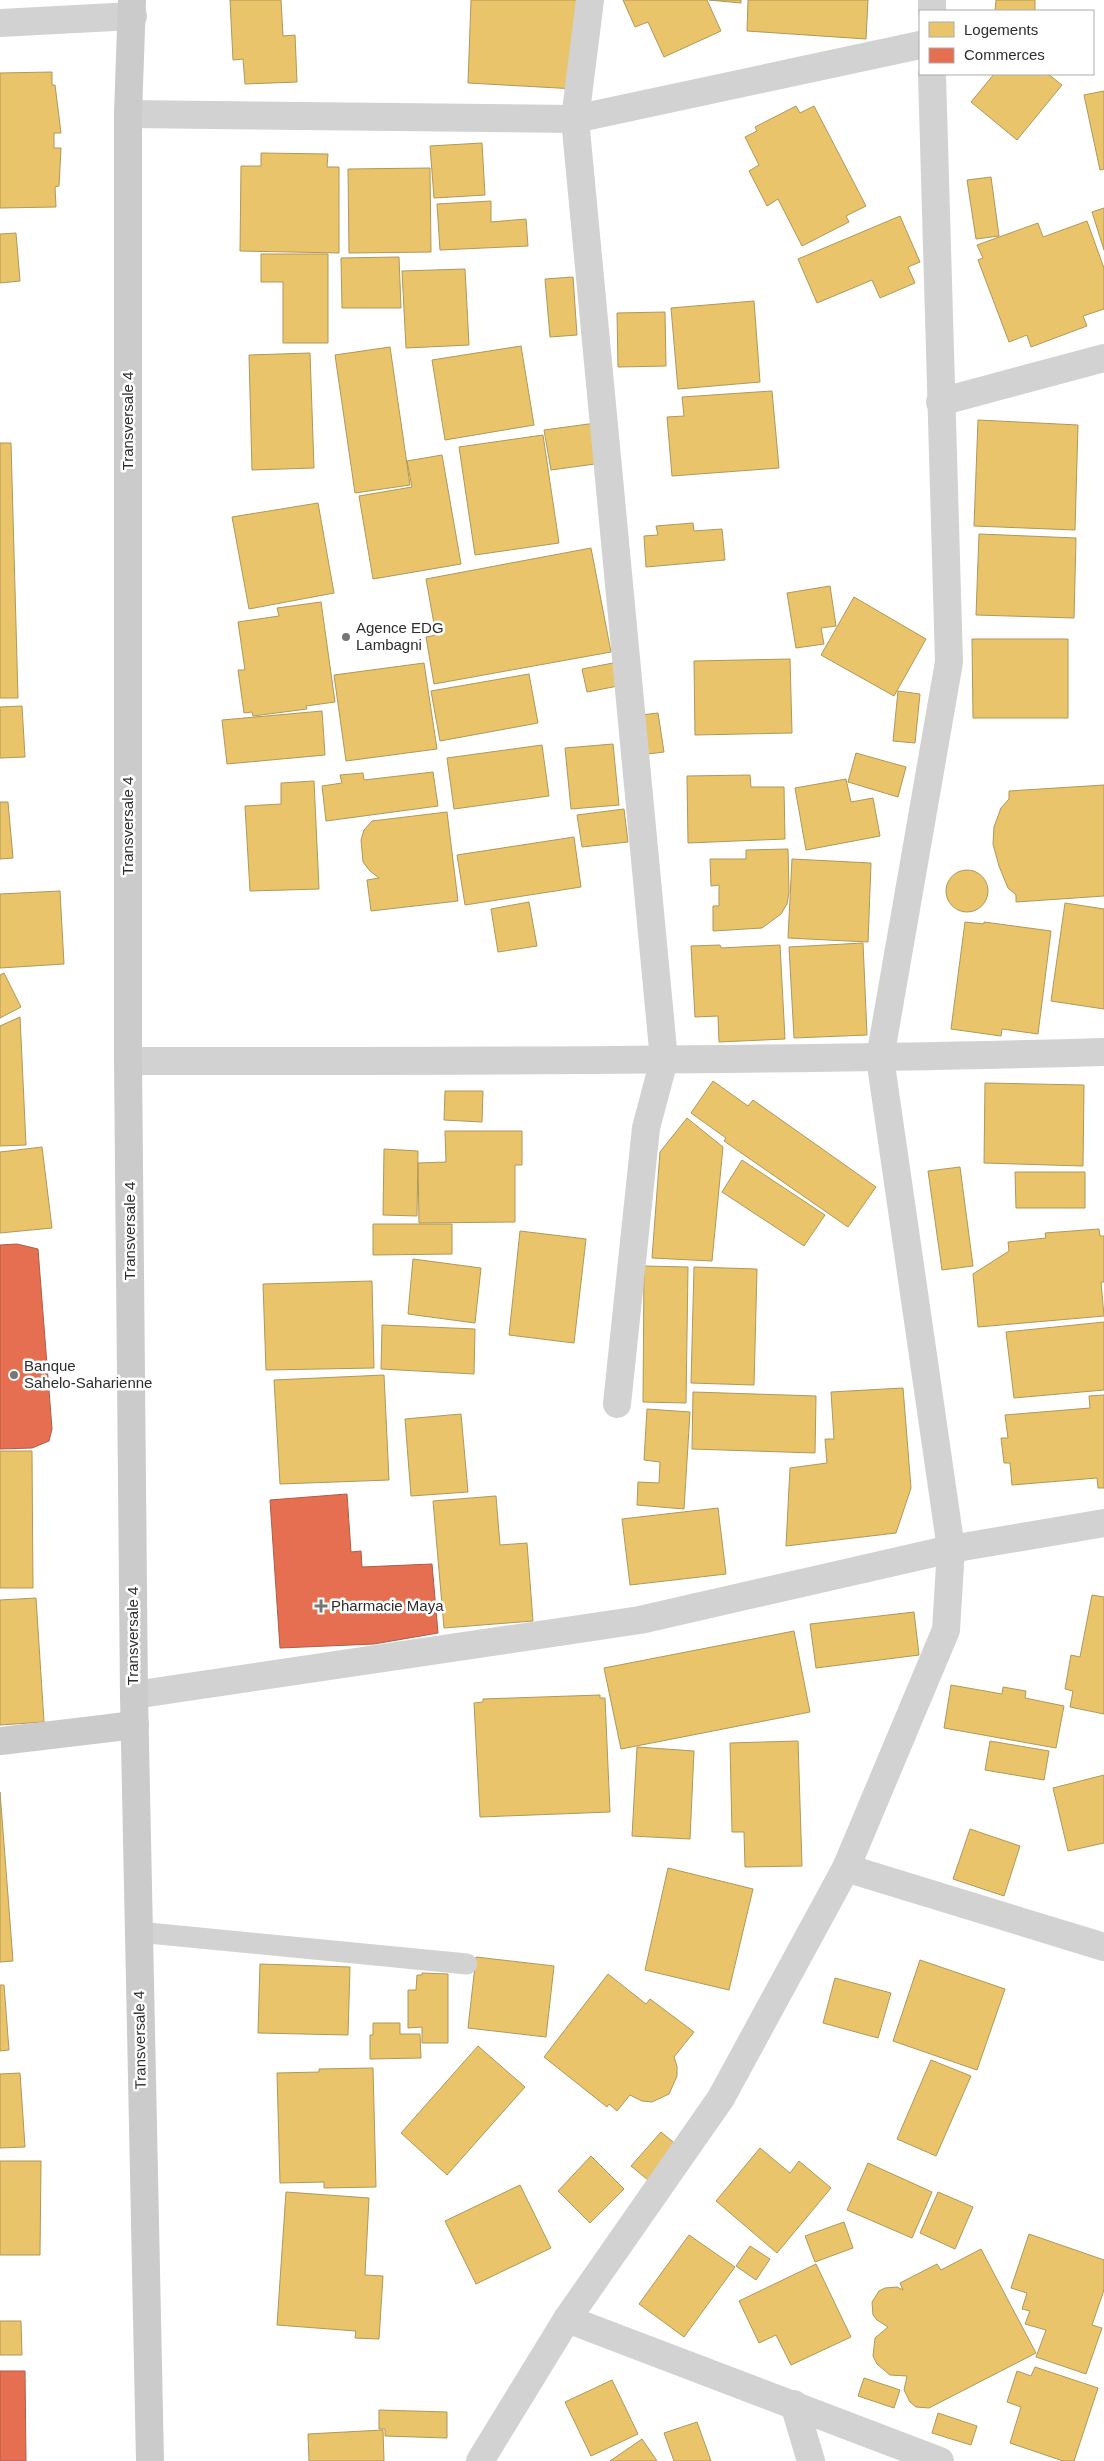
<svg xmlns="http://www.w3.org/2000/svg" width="1104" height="2461" font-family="Helvetica,sans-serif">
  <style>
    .homes { fill: #e9c46a; stroke: #b19758 }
    .shops { fill: #e76f51; stroke: #af5b46 }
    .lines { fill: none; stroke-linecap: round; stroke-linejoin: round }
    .lane { stroke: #d2d2d2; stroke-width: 21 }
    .street { stroke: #d2d2d2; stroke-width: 28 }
    .secondary { stroke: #cbcbcb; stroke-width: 28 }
    .poi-dot { fill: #767676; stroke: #fff; stroke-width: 2 }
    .labels { text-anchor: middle; stroke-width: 5; stroke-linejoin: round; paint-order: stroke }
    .street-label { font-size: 15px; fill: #2d2d2d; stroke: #fff }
    .poi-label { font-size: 15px; fill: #2d2d2d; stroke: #fff; text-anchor: start }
  </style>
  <rect width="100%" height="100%" fill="#fff"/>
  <!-- homes -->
  <g class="homes">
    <polygon points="230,0 281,0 283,36 295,35 297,82 245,84 243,59 233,60"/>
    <polygon points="471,0 579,0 576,89 468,83"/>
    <polygon points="623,0 707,0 721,31 664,57 648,22 635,27"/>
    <polygon points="709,0 741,0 741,3"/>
    <polygon points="748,0 868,0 866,39 747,31"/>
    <polygon points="996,0 1035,0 1035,11 995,11"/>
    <polygon points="52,72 52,85 55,85 61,133 54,133 54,148 61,148 59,186 55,187 56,207 0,208 0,73"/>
    <polygon points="994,74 1048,74 1062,85 1017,140 971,102"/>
    <polygon points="1104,91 1104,169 1100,170 1084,95"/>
    <polygon points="796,106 800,113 814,106 866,206 846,216 849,222 802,246 778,199 767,206 749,171 759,165 745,137 757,131 755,127"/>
    <polygon points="482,143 485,195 434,198 430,146"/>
    <polygon points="261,153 328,154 327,167 339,167 339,253 240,251 241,166 261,166"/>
    <polygon points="430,168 431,252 349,253 348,169"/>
    <polygon points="991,177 999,236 976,239 967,180"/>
    <polygon points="491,201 491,222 526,219 528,246 440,250 437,204"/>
    <polygon points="1104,208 1104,250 1092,212"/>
    <polygon points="900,216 920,262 908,267 915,283 880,298 872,280 817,303 798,259"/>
    <polygon points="1087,221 1104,268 1104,309 1083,316 1087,326 1031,347 1027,335 1009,342 978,260 983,258 977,245 1038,223 1043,237"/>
    <polygon points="16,233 20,281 0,283 0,234"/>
    <polygon points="261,254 328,254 328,343 283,343 283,282 261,282"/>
    <polygon points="399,257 401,308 342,308 341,258"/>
    <polygon points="465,269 469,345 406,348 402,271"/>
    <polygon points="573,277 577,335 550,337 545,279"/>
    <polygon points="754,301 760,382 678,389 671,308"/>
    <polygon points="665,312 666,366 618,367 617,313"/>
    <polygon points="521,346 534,425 445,440 432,360"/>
    <polygon points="390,347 410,485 355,493 335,355"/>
    <polygon points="310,353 314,468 252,470 249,355"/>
    <polygon points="772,391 779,468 672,476 667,417 684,416 682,397"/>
    <polygon points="978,420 1078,425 1075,530 974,526"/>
    <polygon points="596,423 602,463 551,470 544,430"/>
    <polygon points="543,435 559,543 475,555 459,447"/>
    <polygon points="0,443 11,443 18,698 0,698"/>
    <polygon points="442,455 461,564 373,579 359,496 412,487 407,461"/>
    <polygon points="318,503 334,593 249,609 232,517"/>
    <polygon points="693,523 694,531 722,529 725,560 646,567 644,536 658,535 656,526"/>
    <polygon points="979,534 1076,538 1074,618 976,615"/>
    <polygon points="591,548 611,652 434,684 426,637 436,635 426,579"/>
    <polygon points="830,586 836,626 821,628 824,644 796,648 787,593"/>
    <polygon points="854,597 926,639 894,696 821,655"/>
    <polygon points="321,602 335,702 306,706 307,709 253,716 252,712 244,713 238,670 245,670 238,622 279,616 277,608"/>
    <polygon points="972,639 1068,639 1068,718 973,718"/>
    <polygon points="790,659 792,733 695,735 694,661"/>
    <polygon points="424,663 437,749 346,761 334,675"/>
    <polygon points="613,663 618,686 587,692 582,669"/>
    <polygon points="529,674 538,723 440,741 431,691"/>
    <polygon points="898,691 920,694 915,743 893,741"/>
    <polygon points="22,706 25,757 0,758 0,707"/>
    <polygon points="322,711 325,755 227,764 222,720"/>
    <polygon points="658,713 664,752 639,755 632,716"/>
    <polygon points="613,744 619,805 571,809 565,748"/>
    <polygon points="542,745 549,796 454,809 447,758"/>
    <polygon points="856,753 906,767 898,797 848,782"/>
    <polygon points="433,772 438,806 326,821 322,786 342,783 340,775 363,773 364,780"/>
    <polygon points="750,775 751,787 784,787 785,839 688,843 687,776"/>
    <polygon points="846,779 851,802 873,798 880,836 806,850 795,788"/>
    <polygon points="314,781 319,889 250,891 245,806 281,804 281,783"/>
    <polygon points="1104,785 1104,896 1016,902 1016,895 1008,888 999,866 993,844 994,827 1001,808 1009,799 1009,791"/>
    <polygon points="0,802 8,802 13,858 0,859"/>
    <polygon points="624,809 628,842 582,847 577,815"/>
    <polygon points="447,812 458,901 371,911 367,880 379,878 370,871 363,862 361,840 364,830 372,821"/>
    <polygon points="574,837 581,887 465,905 457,855"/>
    <polygon points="788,849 789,892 787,904 781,914 762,928 713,931 713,906 719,906 719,885 711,886 710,859 746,859 746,850"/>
    <polygon points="792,859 871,863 868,942 788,938"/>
    <circle cx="967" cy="891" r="21"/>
    <polygon points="60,891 64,964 0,968 0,894"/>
    <polygon points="529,902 537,946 498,952 491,909"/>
    <polygon points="1065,903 1104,909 1104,1009 1051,1001"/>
    <polygon points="965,922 984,924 984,922 1051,931 1038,1034 1002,1029 1001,1036 951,1029"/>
    <polygon points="863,943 867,1035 794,1038 789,947"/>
    <polygon points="720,945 721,948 780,945 785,1039 719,1042 718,1016 695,1017 691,946"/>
    <polygon points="4,973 21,1007 0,1018 0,975"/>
    <polygon points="20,1017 26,1145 0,1146 0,1026"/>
    <polygon points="713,1081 748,1106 753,1100 876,1187 848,1227 724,1141 726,1138 691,1113"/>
    <polygon points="985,1083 1084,1085 1083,1166 984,1163"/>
    <polygon points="445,1091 483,1091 482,1122 444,1120"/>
    <polygon points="687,1118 723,1147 712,1261 652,1258 660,1152"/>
    <polygon points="445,1131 522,1131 522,1165 515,1165 515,1222 419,1223 418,1163 446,1162"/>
    <polygon points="42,1147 52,1228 0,1233 0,1152"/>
    <polygon points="384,1149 418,1151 417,1216 383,1215"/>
    <polygon points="742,1160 825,1215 804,1246 722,1192"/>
    <polygon points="960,1167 973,1266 942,1270 928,1171"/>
    <polygon points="1015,1172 1085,1172 1085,1208 1016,1208"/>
    <polygon points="373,1224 452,1224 452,1254 373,1255"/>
    <polygon points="1099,1229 1100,1236 1104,1236 1104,1282 1101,1282 1104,1316 978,1327 973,1274 1009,1251 1008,1242 1046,1238 1045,1233"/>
    <polygon points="520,1231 586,1239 574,1343 509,1335"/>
    <polygon points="413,1259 481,1268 475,1323 408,1314"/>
    <polygon points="644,1266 688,1267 686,1403 643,1402"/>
    <polygon points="694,1267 757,1269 754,1385 691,1383"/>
    <polygon points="372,1281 374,1368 266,1370 263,1284"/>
    <polygon points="1104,1322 1104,1390 1014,1398 1006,1332"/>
    <polygon points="382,1325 475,1329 474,1374 381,1369"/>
    <polygon points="384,1375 389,1480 280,1484 274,1380"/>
    <polygon points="903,1388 911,1488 896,1533 786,1546 790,1468 827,1463 825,1439 834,1439 831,1392"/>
    <polygon points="693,1392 816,1396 815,1453 692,1449"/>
    <polygon points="1104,1395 1104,1488 1098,1488 1097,1478 1012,1485 1010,1463 1004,1463 1001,1438 1008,1438 1005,1415 1090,1408 1089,1396"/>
    <polygon points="647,1409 690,1412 684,1509 637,1505 638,1482 659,1483 660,1462 644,1460"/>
    <polygon points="461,1414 468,1492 411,1496 405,1419"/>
    <polygon points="0,1451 32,1451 33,1588 0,1588"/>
    <polygon points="496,1496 500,1545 527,1543 533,1621 444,1628 433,1501"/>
    <polygon points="718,1508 726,1574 630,1585 622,1519"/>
    <polygon points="1092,1595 1104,1597 1104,1714 1070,1707 1073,1691 1065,1689 1071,1655 1080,1657"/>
    <polygon points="36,1598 44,1722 0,1725 0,1600"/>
    <polygon points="914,1612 919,1655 816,1668 810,1624"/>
    <polygon points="794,1631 810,1712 621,1749 604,1668"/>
    <polygon points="951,1685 1002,1694 1003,1687 1026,1691 1025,1698 1064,1706 1056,1748 944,1728"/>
    <polygon points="600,1695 600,1698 605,1698 610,1812 480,1817 474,1703 483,1702 483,1699"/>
    <polygon points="798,1741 802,1866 745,1867 744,1832 732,1832 730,1743"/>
    <polygon points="990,1741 1049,1751 1044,1780 985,1770"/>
    <polygon points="637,1747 694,1751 690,1839 632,1836"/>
    <polygon points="1104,1775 1104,1843 1068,1851 1053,1788"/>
    <polygon points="0,1792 13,1961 0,1962"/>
    <polygon points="970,1829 1020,1846 1004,1896 953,1879"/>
    <polygon points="668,1868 753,1889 729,1990 645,1970"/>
    <polygon points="476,1957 554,1966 546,2037 468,2028"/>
    <polygon points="920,1960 1005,1989 977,2070 893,2041"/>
    <polygon points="260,1964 350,1967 348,2035 258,2033"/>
    <polygon points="422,1973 448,1974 448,2043 422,2043 422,2027 408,2028 408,1990 416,1990 417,1975 422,1975"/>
    <polygon points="608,1974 646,2004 650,1999 694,2032 674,2057 677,2066 677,2076 669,2094 652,2102 642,2101 630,2095 617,2111 609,2104 607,2107 544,2057"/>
    <polygon points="835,1978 891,1993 878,2038 823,2023"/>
    <polygon points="0,1985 4,1985 9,2050 0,2051"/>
    <polygon points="373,2023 400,2023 400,2034 420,2034 421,2058 370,2059 370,2035 373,2035"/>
    <polygon points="478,2046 525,2087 447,2175 401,2133"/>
    <polygon points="931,2060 971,2076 936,2156 897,2139"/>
    <polygon points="373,2068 376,2187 324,2188 324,2182 280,2183 277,2073 319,2072 319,2069"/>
    <polygon points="20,2073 25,2147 0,2148 0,2074"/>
    <polygon points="661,2132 678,2146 648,2180 631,2166"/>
    <polygon points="760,2148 790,2173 799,2161 831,2188 777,2253 716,2201"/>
    <polygon points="591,2156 624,2189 590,2223 558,2191"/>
    <polygon points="0,2161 41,2161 40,2255 0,2255"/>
    <polygon points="868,2163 932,2192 912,2238 847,2210"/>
    <polygon points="520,2185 551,2248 476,2284 445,2221"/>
    <polygon points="286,2192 369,2198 365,2275 383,2276 379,2339 355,2338 356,2331 277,2325"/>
    <polygon points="938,2192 973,2207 955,2249 920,2233"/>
    <polygon points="844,2222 853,2248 815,2262 805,2236"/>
    <polygon points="1029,2234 1104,2260 1104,2290 1092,2325 1102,2328 1086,2374 1036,2357 1046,2330 1025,2324 1030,2311 1022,2309 1027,2293 1011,2288"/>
    <polygon points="689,2235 735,2267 684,2337 639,2304"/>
    <polygon points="750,2246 770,2259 756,2280 736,2266"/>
    <polygon points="981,2249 1036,2353 929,2408 916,2407 910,2402 904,2390 907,2376 890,2375 877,2364 873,2356 875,2338 888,2327 877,2320 873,2315 872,2302 879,2291 885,2288 897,2287 903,2290 900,2283 937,2264 941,2270"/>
    <polygon points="816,2264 851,2337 791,2365 776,2335 759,2343 739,2301"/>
    <polygon points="0,2321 21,2321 22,2355 0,2355"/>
    <polygon points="1035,2367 1098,2388 1074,2461 1063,2461 1010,2443 1021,2407 1007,2402 1017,2371 1031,2376"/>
    <polygon points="864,2378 900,2390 894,2408 858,2396"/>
    <polygon points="612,2380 638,2434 591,2456 565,2402"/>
    <polygon points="379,2410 447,2412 447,2438 385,2436 385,2429 379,2429"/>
    <polygon points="938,2413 977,2426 971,2445 932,2433"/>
    <polygon points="697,2422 711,2461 674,2461 664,2433"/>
    <polygon points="383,2430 384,2461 309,2461 308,2434"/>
    <polygon points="642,2439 657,2461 610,2461"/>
  </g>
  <!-- shops -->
  <g class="shops">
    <polygon points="17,1244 38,1249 52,1429 49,1441 32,1448 0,1449 0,1245"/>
    <polygon points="347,1494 351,1552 361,1551 362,1567 432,1564 438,1633 374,1644 280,1648 270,1500"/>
    <polygon points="0,2371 25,2371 26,2461 0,2461"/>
  </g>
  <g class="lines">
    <!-- lane -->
    <polyline class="lane" points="138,1932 467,1964"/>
    <!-- street -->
    <g class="street">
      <polyline points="590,0 575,119 664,1060 646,1128 617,1404"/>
      <polyline points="932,11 932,0"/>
      <polyline points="0,23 133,16"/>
      <polyline points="128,114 575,119 920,45"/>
      <polyline points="940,402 1104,358"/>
      <path d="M128 1061C454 1061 779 1061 1104 1052"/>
      <polyline points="134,1695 640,1620 951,1549 1104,1523"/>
      <polyline points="846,1868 1104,1947"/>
      <polyline points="567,2319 940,2461"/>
      <polyline points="794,2404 811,2461"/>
      <polyline points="480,2461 567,2319 721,2098 846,1868 946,1630 951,1549 880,1058 949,662 932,74"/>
    </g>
    <!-- secondary -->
    <g class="secondary">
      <polyline points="132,0 128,114 128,1061 134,1695 150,2461"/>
      <polyline points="0,1741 135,1725"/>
    </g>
  </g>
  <!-- markers -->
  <g class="poi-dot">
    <circle cx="346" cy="637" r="5"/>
    <circle cx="14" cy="1375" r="5"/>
    <path d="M318.5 1598.5h5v5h5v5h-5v5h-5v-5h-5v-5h5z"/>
  </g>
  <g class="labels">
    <!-- street labels -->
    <g class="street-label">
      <text transform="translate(128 421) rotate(-90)" y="5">Transversale 4</text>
      <text transform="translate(128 826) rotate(-90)" y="5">Transversale 4</text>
      <text transform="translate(130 1231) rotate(-90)" y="5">Transversale 4</text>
      <text transform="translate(133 1636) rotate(-90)" y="5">Transversale 4</text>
      <text transform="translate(140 2040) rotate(-91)" y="5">Transversale 4</text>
    </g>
    <!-- poi labels -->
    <g class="poi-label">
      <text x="356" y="633">Agence EDG<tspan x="356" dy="17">Lambagni</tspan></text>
      <text x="24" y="1371">Banque<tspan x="24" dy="17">Sahelo-Saharienne</tspan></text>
      <text x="331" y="1611">Pharmacie Maya</text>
    </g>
  </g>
  <!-- legend -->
  <rect x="919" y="10" width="175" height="65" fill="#ffffff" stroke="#ababab"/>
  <rect x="929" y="22" width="25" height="15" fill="#e9c46a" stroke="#ababab"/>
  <text x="964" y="35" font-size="15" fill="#2d2d2d">Logements</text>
  <rect x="929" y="48" width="25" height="15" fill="#e76f51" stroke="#ababab"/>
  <text x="964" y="60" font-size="15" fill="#2d2d2d">Commerces</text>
</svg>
